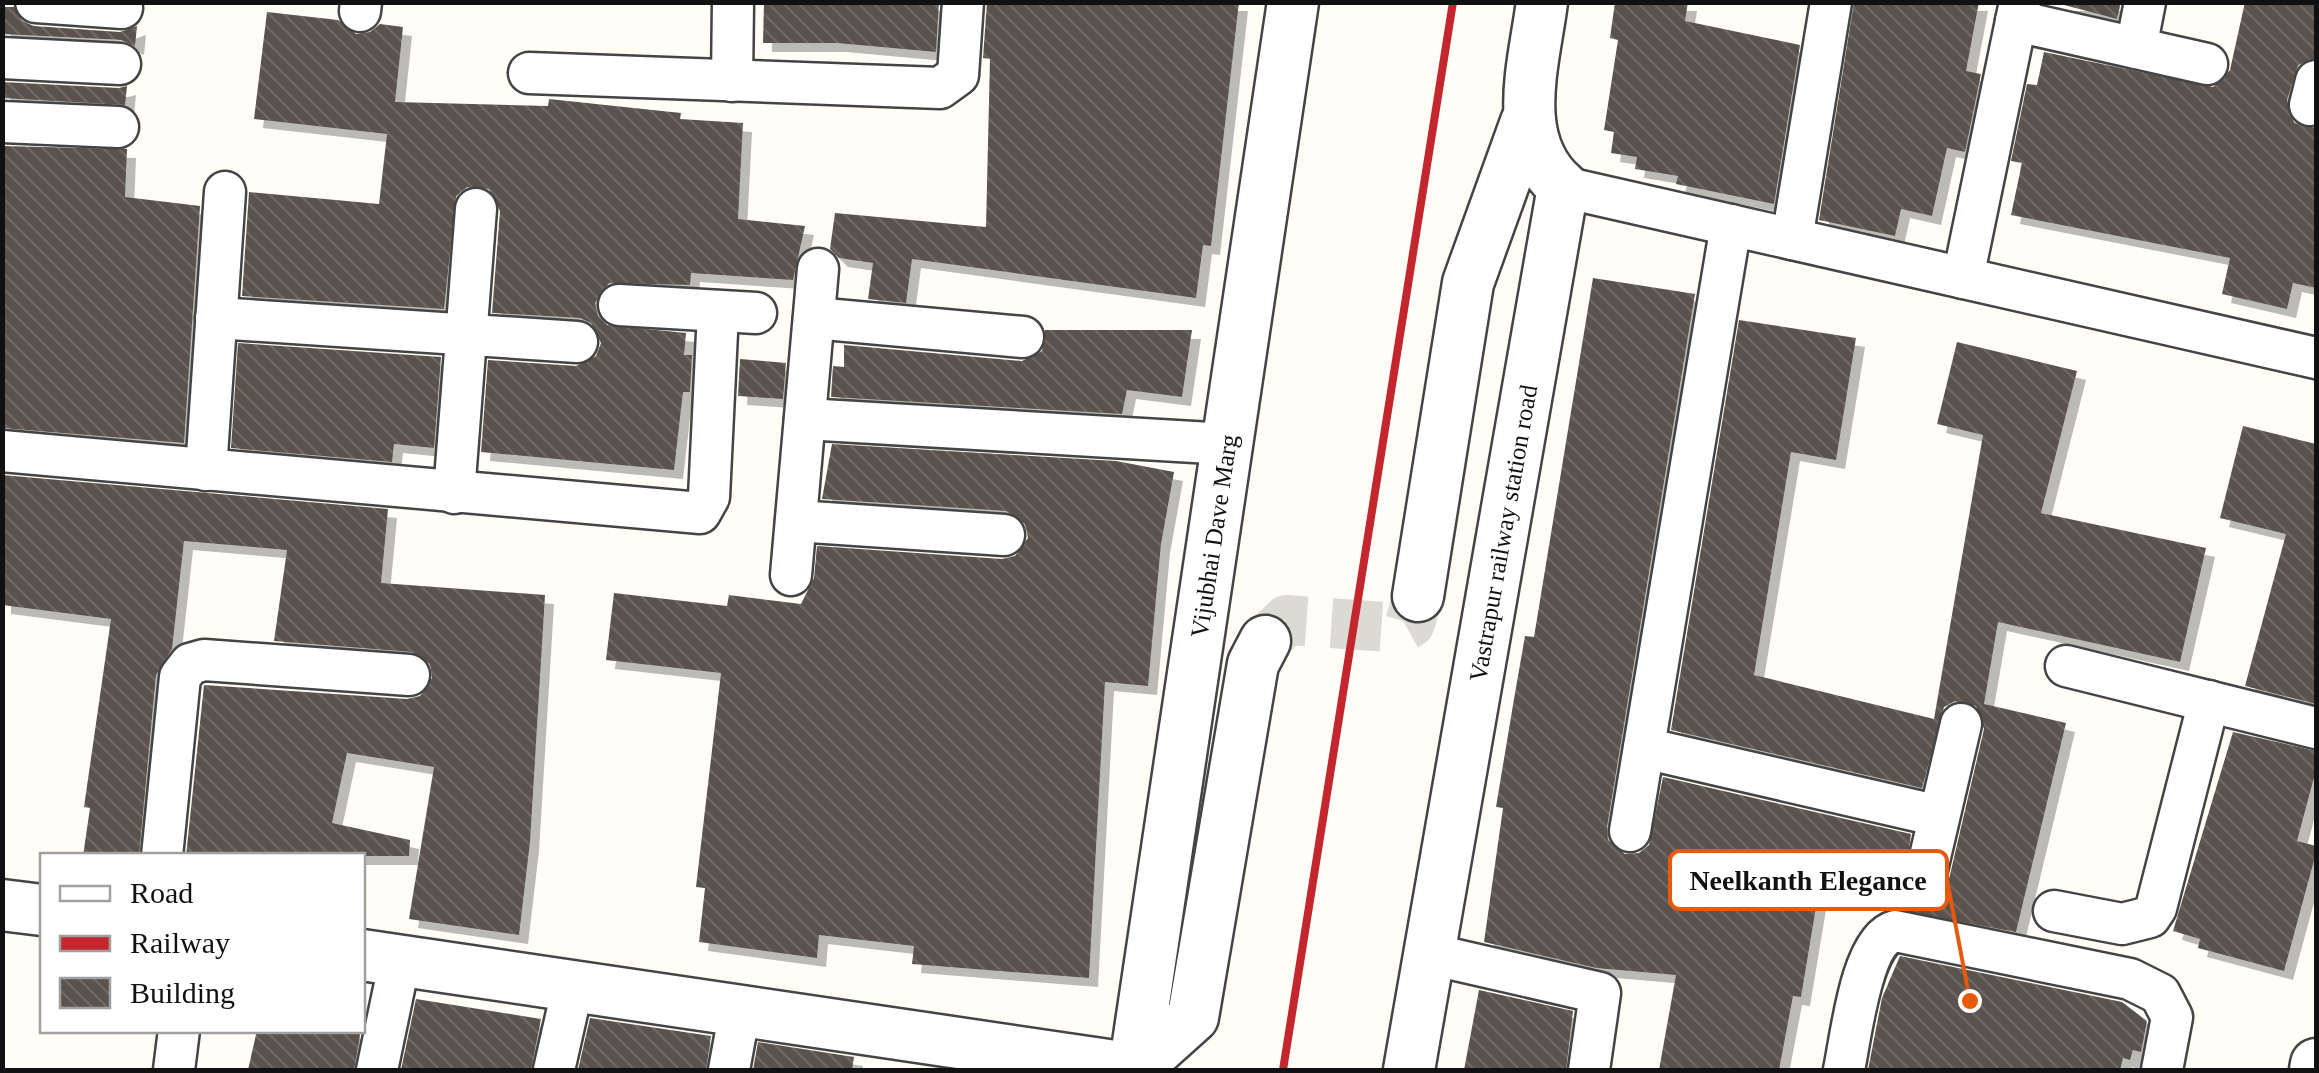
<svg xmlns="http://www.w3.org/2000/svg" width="2319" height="1073" font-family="'Times New Roman',serif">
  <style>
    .building { fill: url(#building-back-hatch); filter: url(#shadow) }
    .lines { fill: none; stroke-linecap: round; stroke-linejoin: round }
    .tertiary-tunnel { stroke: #dbdad3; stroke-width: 50; stroke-dasharray: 50 25; stroke-linecap: butt }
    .minor-casing { stroke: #444; stroke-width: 45 }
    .tertiary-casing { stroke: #444; stroke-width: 55 }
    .minor { stroke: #fff; stroke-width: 40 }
    .tertiary { stroke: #fff; stroke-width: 50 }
    .rail { stroke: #c4262e; stroke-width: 8 }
    .labels { text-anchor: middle; stroke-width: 10; stroke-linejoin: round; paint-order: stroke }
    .street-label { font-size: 25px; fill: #111; stroke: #fff }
    .leader { fill: none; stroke: #e8590c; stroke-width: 4 }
    .callout-dot { fill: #e8590c; stroke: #fff; stroke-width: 4 }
    .callout { fill: #fff; stroke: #e8590c; stroke-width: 4 }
    .callout-label { font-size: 28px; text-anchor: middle; font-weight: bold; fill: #111 }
  </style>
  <defs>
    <pattern id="building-back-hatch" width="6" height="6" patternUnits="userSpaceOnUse" patternTransform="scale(2.5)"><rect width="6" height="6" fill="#5a524d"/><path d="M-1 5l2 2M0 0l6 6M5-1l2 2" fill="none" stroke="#6d6662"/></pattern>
    <filter id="shadow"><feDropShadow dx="9" dy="9" stdDeviation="0" flood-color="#0004"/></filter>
  </defs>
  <rect width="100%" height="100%" fill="#fffdf5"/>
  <!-- building -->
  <g class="building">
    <polygon points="764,2 939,2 936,52 837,43 763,43"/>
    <polygon points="987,2 1239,2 1211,246 1203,245 1196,298 912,259 906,303 868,299 873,263 839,258 830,249 835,213 986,227 990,59 983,58"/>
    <polygon points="1615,2 1688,2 1685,21 1800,45 1774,204 1676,184 1678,176 1635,169 1637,157 1611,153 1614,132 1604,130 1618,40 1610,38"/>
    <polygon points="1854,2 1979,2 1966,71 1981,74 1965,152 1947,148 1932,216 1901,209 1895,236 1819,220"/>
    <polygon points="2053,2 2121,2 2117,19"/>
    <polygon points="2245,2 2316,2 2316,58 2298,65 2287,100 2294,123 2316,128 2316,288 2293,283 2287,309 2222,294 2230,258 2011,215 2022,163 2011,161 2027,84 2037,85 2044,52 2213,87 2230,70"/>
    <polygon points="2,7 14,7 22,21 34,26 120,32 137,26 135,46 121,40 2,34"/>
    <polygon points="267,12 338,20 356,34 370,32 380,24 403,27 395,102 548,106 549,99 681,113 680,119 743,123 738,219 805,226 793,280 691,273 690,285 609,283 595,303 598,316 607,325 686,333 684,355 692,355 690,392 683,392 674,470 481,452 488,360 576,366 596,356 601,343 591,323 580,318 492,313 500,211 489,189 467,187 456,196 444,309 242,296 249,192 379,204 387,134 254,119"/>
    <polygon points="2,82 119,88 127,86 125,105 2,98"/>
    <polygon points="2,146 127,149 125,197 200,206 184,443 2,428"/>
    <polygon points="1593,278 1695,294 1607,827 1608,840 1625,854 1639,853 1649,845 1663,777 1911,834 1904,882 1920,897 1934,896 1949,879 1984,729 1976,706 1955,701 1944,707 1922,788 1671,730 1739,320 1856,338 1836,460 1791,452 1754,675 1934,719 1983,435 1937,424 1957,342 2077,371 2041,513 2206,548 2180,662 1998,622 1984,704 2066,723 2016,932 1892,909 1895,898 1820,883 1801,997 1793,996 1779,1070 1659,1070 1676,975 1596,968 1484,942 1503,808 1496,807 1514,699 1525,636 1534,637"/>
    <polygon points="1045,330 1192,330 1182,397 1127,390 1122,414 831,397 833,366 844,367 844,345 1022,361 1042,351"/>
    <polygon points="238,343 441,357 434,448 394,444 392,462 231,448"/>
    <polygon points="740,359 786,363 783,399 738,396"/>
    <polygon points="2243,426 2316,444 2316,704 2245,686 2286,534 2220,518"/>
    <polygon points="832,444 1116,461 1174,472 1161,544 1148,686 1105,682 1089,978 912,964 914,946 819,935 817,958 699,942 705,888 696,887 721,673 606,660 614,593 727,606 729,595 801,604 814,578 817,546 1002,559 1015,556 1028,538 1025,524 1006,511 822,499"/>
    <polygon points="2,475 388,509 381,583 545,595 530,842 519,935 409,919 434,767 347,753 332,823 410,840 409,856 186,856 204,685 407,699 420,696 432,678 430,664 412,652 274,641 287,550 184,541 172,649 156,675 139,856 83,856 90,808 84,807 111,619 2,605"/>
    <polygon points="2233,732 2316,751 2316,770 2297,841 2316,846 2316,853 2284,971 2198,948 2200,939 2173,931"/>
    <polygon points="1900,956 2122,1002 2147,1021 2141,1052 2133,1050 2130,1060 2123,1058 2120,1070 1868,1070 1882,998"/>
    <polygon points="1479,990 1573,1011 1566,1070 1464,1070"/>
    <polygon points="416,999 541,1019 531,1070 401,1070"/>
    <polygon points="590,1018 711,1036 706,1070 578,1070"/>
    <polygon points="257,1030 361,1030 354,1070 248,1070"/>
    <polygon points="758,1042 854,1057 852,1070 753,1070"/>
  </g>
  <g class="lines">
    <!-- tertiary-tunnel -->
    <polyline class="tertiary-tunnel" points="1265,641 1287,620 1401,628 1410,623 1418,596"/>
    <!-- minor casing -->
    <g class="minor-casing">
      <g id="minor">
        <polyline points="36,2 122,8"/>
        <polyline points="360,11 361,2"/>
        <polyline points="2016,21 2207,64"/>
        <polyline points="2136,48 2145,2"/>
        <polyline points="2,58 120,64"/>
        <polyline points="529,73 940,88 958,75 963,2"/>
        <polyline points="732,81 733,2"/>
        <polyline points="2310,105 2316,81"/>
        <polyline points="2,122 118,127"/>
        <polyline points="1563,187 2316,358"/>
        <polyline points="1792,239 1831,2"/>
        <polyline points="1963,278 2020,2"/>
        <polyline points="619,305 756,313"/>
        <polyline points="216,318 577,342"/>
        <polyline points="814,318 1023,337"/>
        <polyline points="805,419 1228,444"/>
        <polyline points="2,451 700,513 709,497 718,312"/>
        <polyline points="206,470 225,192"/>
        <polyline points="454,493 476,209"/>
        <polyline points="796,521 1004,535"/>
        <polyline points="791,575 818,269"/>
        <polyline points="2066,666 2316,728"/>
        <polyline points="1644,748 1939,816"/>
        <polyline points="1630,831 1731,225"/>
        <polyline points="162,856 180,677 190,664 204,660 409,675"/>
        <polyline points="1926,874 1961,724"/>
        <polyline points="2054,911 2122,924 2150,917 2156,908 2209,701"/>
        <polyline points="1430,954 1600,993 1589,1070"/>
        <polyline points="174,1070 179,1030"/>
        <polyline points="377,1070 400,960"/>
        <polyline points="554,1070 573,986"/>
        <polyline points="729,1070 740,1010"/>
        <path d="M1844 1070C1851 1037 1861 940 1895 931L2130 979 2160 994 2172 1017 2162 1070"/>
      </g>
    </g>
    <!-- tertiary casing -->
    <g class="tertiary-casing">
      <g id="tertiary">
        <polyline points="1418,596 1468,283 1526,122"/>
        <polyline points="2,905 42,910"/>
        <polyline points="362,955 1135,1069 1193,1017 1253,664 1265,641"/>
        <path id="s1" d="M1134 1070 1293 2"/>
        <path id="s2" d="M1409 1070 1563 187C1509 141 1534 64 1542 2"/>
        <polyline points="2315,1070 2316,1064"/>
      </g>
    </g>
    <!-- minor -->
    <use href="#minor" class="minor"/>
    <!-- tertiary -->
    <use href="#tertiary" class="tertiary"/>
    <!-- rail -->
    <polyline class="rail" points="1283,1070 1453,2"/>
  </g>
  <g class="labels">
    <!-- street labels -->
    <g class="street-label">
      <text dy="9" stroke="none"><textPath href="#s2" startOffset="545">Vastrapur railway station road</textPath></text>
      <text dy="9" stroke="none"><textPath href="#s1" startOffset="540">Vijubhai Dave Marg</textPath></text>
    </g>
  </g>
  <!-- callouts -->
  <path class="leader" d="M1970 1001L1947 880"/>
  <circle class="callout-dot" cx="1970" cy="1001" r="10"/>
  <rect class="callout" x="1670" y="851" width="277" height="58" rx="10"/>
  <g class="callout-label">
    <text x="1808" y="890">Neelkanth Elegance</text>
  </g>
  <!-- border -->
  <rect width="2319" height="1073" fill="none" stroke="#111111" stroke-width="10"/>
  <!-- legend -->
  <rect x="40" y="853" width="325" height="180" fill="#ffffff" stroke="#a0a0a0" stroke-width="2.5"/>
  <rect x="60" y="886" width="50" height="15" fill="#ffffff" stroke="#a0a0a0" stroke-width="2.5"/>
  <text x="130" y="903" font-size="30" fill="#111111">Road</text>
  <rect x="60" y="936" width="50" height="15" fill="#c4262e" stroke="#a0a0a0" stroke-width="2.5"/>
  <text x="130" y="953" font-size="30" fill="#111111">Railway</text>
  <rect x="60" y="978" width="50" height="30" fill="url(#building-back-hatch)" stroke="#a0a0a0" stroke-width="2.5"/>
  <text x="130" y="1003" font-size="30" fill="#111111">Building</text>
</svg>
